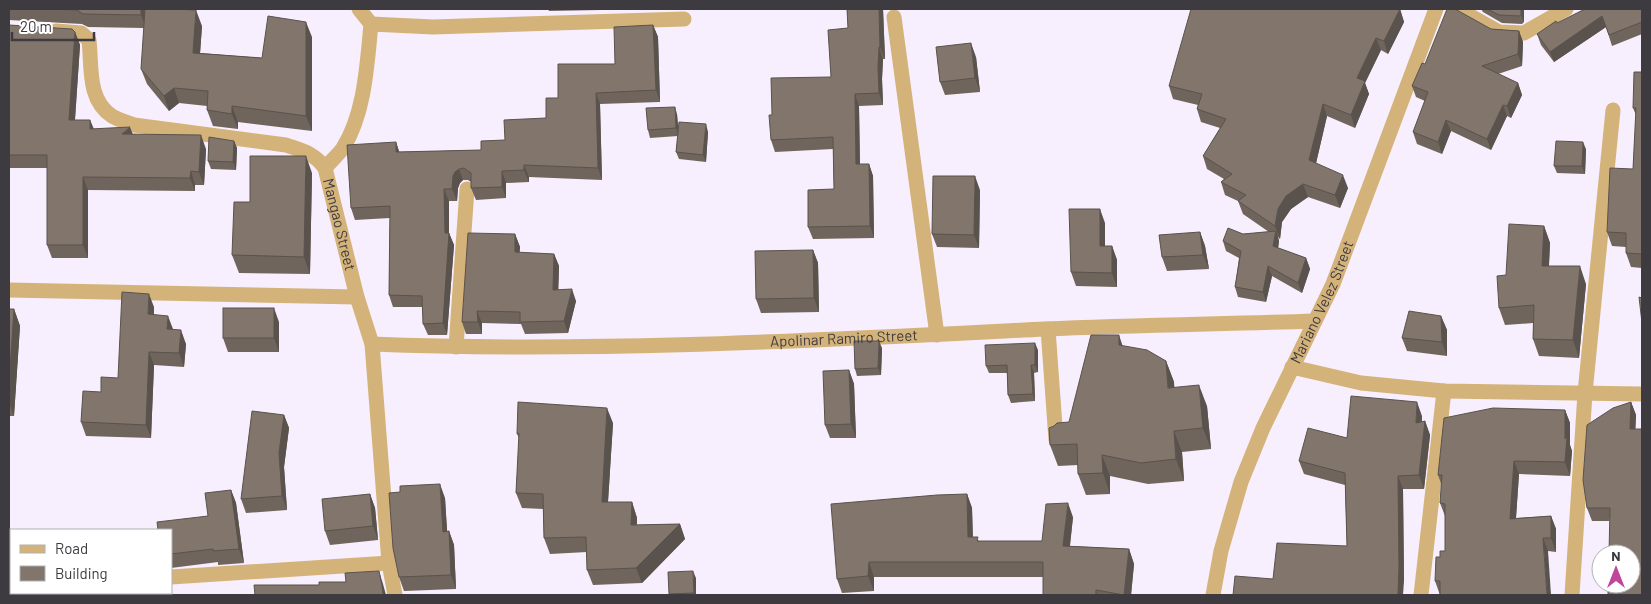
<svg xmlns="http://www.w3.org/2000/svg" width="1651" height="604" font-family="Barlow,sans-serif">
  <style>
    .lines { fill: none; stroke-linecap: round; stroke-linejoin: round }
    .minor { stroke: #d4b37b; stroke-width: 15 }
    .tertiary { stroke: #d4b37b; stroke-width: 15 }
    .wall { fill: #6f655d }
    .shaded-wall { fill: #5a524c }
    .building { fill: #81756c; stroke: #5a524c }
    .labels { text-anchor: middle; stroke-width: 5; stroke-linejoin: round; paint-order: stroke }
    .street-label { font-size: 15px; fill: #3e3b40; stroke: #fff }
  </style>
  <rect width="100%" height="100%" fill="#f7effd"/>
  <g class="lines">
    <!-- minor -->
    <g class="minor">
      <polyline points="1458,9 1499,32 1524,33 1566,9"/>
      <polyline points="894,17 937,335"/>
      <polyline points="371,24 433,27 684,19"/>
      <path id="s1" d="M56 31 81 33 89 40C92 67 87 100 112 116 118 120 127 122 134 125L286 145C303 151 314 153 325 168L357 297 372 344 389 563 395 595"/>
      <path d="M325 168C331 161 338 155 343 148 365 113 367 64 371 24L359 9"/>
      <polyline points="9,290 357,297"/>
      <polyline points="1048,329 1056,440"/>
      <path id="s2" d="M372 344C596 353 821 340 1045 329 1135 325 1225 324 1315 321"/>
      <polyline points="456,347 467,189"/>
      <polyline points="1292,367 1361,383 1444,391 1642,394"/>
      <polyline points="171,577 389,563"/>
      <polyline points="9,587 11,587"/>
      <polyline points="1421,595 1444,391"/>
      <polyline points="1572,595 1585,393 1613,110"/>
    </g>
    <!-- tertiary -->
    <path class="tertiary" id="s3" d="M1213 595 1221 551 1241 482 1263 428 1333 284 1436 9"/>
  </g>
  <!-- wall -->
  <g class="wall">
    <polygon points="9,9 172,9 202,26 200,53 262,58 312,37 312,131 238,122 238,129 213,126 207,110 207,106 179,103 169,111 147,84 141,69 144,28 88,27 82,24 9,20"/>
    <polygon points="548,9 601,9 601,10 549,11"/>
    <polygon points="847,9 883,9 885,59 883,59 882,79 883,105 859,106 860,164 869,164 873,176 874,238 813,239 808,227 834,189 833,149 775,152 771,140 772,115 831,77 848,28"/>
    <polygon points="1400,9 1404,22 1388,54 1381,50 1365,83 1369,94 1355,128 1327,116 1316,163 1348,188 1340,208 1308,197 1291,209 1282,222 1280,239 1278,237 1279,241 1278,248 1306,258 1310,269 1302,293 1272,276 1266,302 1238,297 1235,287 1239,258 1226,251 1223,241 1243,234 1269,232 1243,214 1238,201 1225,195 1221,182 1224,179 1207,169 1203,156 1220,128 1201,122 1197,109 1198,105 1173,99 1169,86"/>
    <polygon points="1481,9 1524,9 1524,22 1522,24 1502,23 1483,12"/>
    <polygon points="1642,9 1642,34 1612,46 1606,27 1554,62 1541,45 1537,34 1557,23"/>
    <polygon points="9,25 75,32 80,45 75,120 90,120 94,129 133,134 206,149 204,185 195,185 195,191 88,190 88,258 52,258 47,245 47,168 9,168"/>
    <polygon points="653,25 658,37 660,102 600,104 602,180 529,177 529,182 506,183 506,198 476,200 471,188 471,182 468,180 463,180 460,183 458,188 457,201 449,201 449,233 454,245 447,335 428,335 423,324 423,307 393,307 389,295 390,218 355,220 351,208 396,142 399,152 481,150 505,140 546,118 558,98 615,64"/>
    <polygon points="1491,29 1519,31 1523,42 1522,66 1498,74 1518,83 1522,95 1511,118 1507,116 1491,150 1451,131 1442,154 1417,144 1413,132 1425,101 1416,97 1412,86 1425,64"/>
    <polygon points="976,57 980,92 945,95 940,82"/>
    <polygon points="1642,72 1642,268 1631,267 1626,253 1626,247 1612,246 1607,232 1633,169 1636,115 1633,108"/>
    <polygon points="677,114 678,130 708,132 706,162 679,159 676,152 678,136 650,138 648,130"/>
    <polygon points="234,141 237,148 236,170 211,169 208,161"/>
    <polygon points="1586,149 1585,174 1557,173 1554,166"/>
    <polygon points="312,173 310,274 239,273 232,255 250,202"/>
    <polygon points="980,190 979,248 937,247 932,234"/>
    <polygon points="1105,223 1105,246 1112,246 1117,260 1117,287 1076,286 1071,272"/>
    <polygon points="1544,226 1550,243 1549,266 1586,284 1579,358 1539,356 1533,339 1533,323 1505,325 1499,308 1506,275"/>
    <polygon points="1200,232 1205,246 1209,269 1167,271 1162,257"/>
    <polygon points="515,234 520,247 519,253 554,254 559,266 558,290 576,301 568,333 525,334 521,324 482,323 482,334 466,334 462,322"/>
    <polygon points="813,250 818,263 819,312 761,313 756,299"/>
    <polygon points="154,307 154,315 173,330 186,344 184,367 154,365 151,438 86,436 81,422 101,392 118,378"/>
    <polygon points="9,309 14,309 20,326 14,416 9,416"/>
    <polygon points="1441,316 1447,330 1447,356 1407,351 1402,338"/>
    <polygon points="279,322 279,352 228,352 223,338"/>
    <polygon points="1123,346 1166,361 1174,382 1174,387 1207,406 1211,449 1182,452 1184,481 1148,484 1110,476 1110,494 1086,495 1078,474 1078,465 1058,466 1050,445 1069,422"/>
    <polygon points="882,348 881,375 857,376 855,369"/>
    <polygon points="1038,350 1038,372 1034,373 1035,401 1011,403 1008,395 1007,373 989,373 986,366"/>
    <polygon points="849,370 854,384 856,438 830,438 825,425"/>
    <polygon points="1631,402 1636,415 1635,429 1609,521 1592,521 1587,508"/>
    <polygon points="1565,410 1570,423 1570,445 1572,451 1570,476 1519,474 1516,518 1551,516 1556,529 1556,552 1548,551 1440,595 1435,581 1440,557 1445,551 1445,516 1440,503 1442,486 1438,475"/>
    <polygon points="284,415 289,428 284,467 287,510 246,513 241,499"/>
    <polygon points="1422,416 1422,422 1425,421 1430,435 1424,489 1403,489 1404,581 1273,579 1347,546 1345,485 1304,474 1299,461 1347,438"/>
    <polygon points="613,423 608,502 632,502 637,518 637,525 680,524 685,539 642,583 593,585 587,570 587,552 550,554 544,538 543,509 522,508 516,493 519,438 517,434"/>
    <polygon points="231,490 236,503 244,563 218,565 218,562 171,568 171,530 208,516"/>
    <polygon points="400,492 445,498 447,531 449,531 454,545 456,589 404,591 399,577"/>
    <polygon points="370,494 375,508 378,540 330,545 325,531"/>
    <polygon points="967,494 972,508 973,537 979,541 1042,541 1073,517 1070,546 1129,549 1134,564 1131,595 1043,595 1043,577 874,577 874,591 842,593 837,579"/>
    <polygon points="696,578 696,595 670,595 669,594"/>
  </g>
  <!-- shaded-wall -->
  <g class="shaded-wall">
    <polygon points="141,9 147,9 146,28 141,15"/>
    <polygon points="879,9 883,9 885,59 880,47"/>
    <polygon points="1400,9 1404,22 1388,54 1384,41"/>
    <polygon points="1521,9 1524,9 1524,22 1521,15"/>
    <polygon points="196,10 202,26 199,68 193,53"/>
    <polygon points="1602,16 1606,27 1554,62 1550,52"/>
    <polygon points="306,22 312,37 312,131 306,116"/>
    <polygon points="653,25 658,37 660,102 656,90"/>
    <polygon points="1519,31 1523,42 1522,66 1518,54"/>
    <polygon points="75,32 80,45 74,133 69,120"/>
    <polygon points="1376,38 1381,50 1365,83 1369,94 1355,128 1351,115 1357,78"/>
    <polygon points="971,43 976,57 980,92 975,78"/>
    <polygon points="879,47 883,59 882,79 883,105 879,93 878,67"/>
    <polygon points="1518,83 1522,95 1511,118 1507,106"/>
    <polygon points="174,88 179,103 169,111 164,96"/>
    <polygon points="596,93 600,104 602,180 598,168"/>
    <polygon points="855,94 859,106 860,176 856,164"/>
    <polygon points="1323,104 1327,116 1314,172 1309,160"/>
    <polygon points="1503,105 1507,116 1491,150 1487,139"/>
    <polygon points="232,106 238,122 238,129 232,114"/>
    <polygon points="675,107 677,114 679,136 676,128"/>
    <polygon points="90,120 95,133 90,129"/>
    <polygon points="1446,120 1451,131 1442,154 1438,142"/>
    <polygon points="706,124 708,132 706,162 703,155"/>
    <polygon points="130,127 135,140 122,134"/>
    <polygon points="201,135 206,149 204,185 199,172"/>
    <polygon points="234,141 237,148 236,170 233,162"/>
    <polygon points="396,142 400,154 396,152"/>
    <polygon points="1583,142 1586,149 1585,174 1582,166"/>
    <polygon points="306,156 312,173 310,274 304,257"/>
    <polygon points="869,164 873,176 874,238 870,226"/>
    <polygon points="524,165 529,177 529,182 524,170"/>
    <polygon points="459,169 463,180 460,183 458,188 457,201 452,189 453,176 455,172"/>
    <polygon points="191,171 195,185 195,191 190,178"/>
    <polygon points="502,171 506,183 506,198 502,187"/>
    <polygon points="1343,175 1348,188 1340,208 1335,195"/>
    <polygon points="975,176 980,190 979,248 974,235"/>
    <polygon points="83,177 88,190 88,258 83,245"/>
    <polygon points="1303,184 1308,197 1291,209 1282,222 1280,239 1275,226 1278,209 1286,196"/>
    <polygon points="444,189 449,201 449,237 449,233 454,245 447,335 443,323 445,233"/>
    <polygon points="1100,209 1105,223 1105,260 1100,246"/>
    <polygon points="1544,226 1550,243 1548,283 1542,266"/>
    <polygon points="1276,231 1279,241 1277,256 1273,246"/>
    <polygon points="1200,232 1205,246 1209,269 1203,255"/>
    <polygon points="515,234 520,247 519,265 515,252"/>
    <polygon points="1112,246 1117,260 1117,287 1112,273"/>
    <polygon points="813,250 818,263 819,312 814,298"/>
    <polygon points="554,254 559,266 558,302 553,290"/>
    <polygon points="1306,258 1310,269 1302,293 1298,283"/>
    <polygon points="1268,266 1272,276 1266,302 1263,292"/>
    <polygon points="1580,266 1586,284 1579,358 1573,340"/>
    <polygon points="572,289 576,301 568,333 564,321"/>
    <polygon points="149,294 154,307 153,328 148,314"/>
    <polygon points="274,308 279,322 279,352 274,338"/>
    <polygon points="14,309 20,326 14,416 9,403 9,384"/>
    <polygon points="477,311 482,323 482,334 478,322"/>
    <polygon points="168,316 173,329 167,329"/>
    <polygon points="1441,316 1447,330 1447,356 1442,342"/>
    <polygon points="181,330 186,344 184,367 179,353"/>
    <polygon points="1119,335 1126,356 1119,345"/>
    <polygon points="879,341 882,348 881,375 878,368"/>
    <polygon points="1035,343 1038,350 1038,372 1035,365"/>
    <polygon points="149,352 154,365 151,438 146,425"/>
    <polygon points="1166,361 1174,382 1176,409 1168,388"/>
    <polygon points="1031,365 1034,373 1035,401 1033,394"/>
    <polygon points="849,370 854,384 856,438 851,424"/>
    <polygon points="1199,385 1207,406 1211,449 1203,428"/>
    <polygon points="1417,402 1422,416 1420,436 1416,423"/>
    <polygon points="1631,402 1636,415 1635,443 1630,429"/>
    <polygon points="607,408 613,423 607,517 602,502"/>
    <polygon points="1565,410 1570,423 1570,445 1572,451 1570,476 1565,462"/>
    <polygon points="284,415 289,428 284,467 287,510 282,496 279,453"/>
    <polygon points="1425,421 1430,435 1424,489 1419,475"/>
    <polygon points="1174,431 1182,452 1184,481 1176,459"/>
    <polygon points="1102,455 1110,476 1110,494 1103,473"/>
    <polygon points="1514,461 1519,474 1515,532 1510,519"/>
    <polygon points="1398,476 1403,489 1404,581 1403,595 1398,595"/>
    <polygon points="440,484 445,498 448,545 443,532"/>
    <polygon points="231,490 236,503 244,563 239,549"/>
    <polygon points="370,494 375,508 378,540 373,526"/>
    <polygon points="967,494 972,508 973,551 968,537"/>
    <polygon points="632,502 637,518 636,541 631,525"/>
    <polygon points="1068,503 1073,517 1068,561 1063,546"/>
    <polygon points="1551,516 1556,529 1556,552 1551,538"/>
    <polygon points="680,524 685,539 642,583 636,568"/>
    <polygon points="449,531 454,545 456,589 451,575"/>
    <polygon points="1543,538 1548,551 1551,595 1547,595"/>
    <polygon points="1129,549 1134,564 1131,595 1124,595"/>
    <polygon points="869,562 874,577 874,591 868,576"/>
    <polygon points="379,571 383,584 386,595 383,595"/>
    <polygon points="693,571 696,578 696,595 695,595 694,593"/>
    <rect x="119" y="593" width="5" height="2"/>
  </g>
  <!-- building -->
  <g class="building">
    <polygon points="47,9 141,9 141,15 83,14 77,10"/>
    <polygon points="145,9 172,9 196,10 193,53 262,58 268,16 306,22 306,116 232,106 232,114 207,110 208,91 174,88 164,96 141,69"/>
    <polygon points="847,9 879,9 880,47 879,47 878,67 879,93 855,94 856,164 869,164 870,226 808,227 808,190 834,189 833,137 771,140 769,115 772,115 771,78 831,77 828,30 848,28"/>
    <polygon points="1191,9 1400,9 1384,41 1376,38 1357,78 1365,81 1351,115 1323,104 1309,160 1343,175 1335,195 1303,184 1286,196 1278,209 1275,226 1238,201 1246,195 1221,182 1232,174 1203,156 1226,119 1197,109 1202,94 1169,86"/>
    <polygon points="1447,9 1455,9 1491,29 1519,31 1518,54 1482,66 1518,83 1507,106 1503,105 1487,139 1446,120 1438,142 1413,132 1428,92 1412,86 1422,63 1425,64"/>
    <polygon points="1487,9 1521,9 1521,15 1519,16 1499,15"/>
    <polygon points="1585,9 1642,9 1642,22 1609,35 1602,16 1550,52 1537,34 1556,21 1557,23"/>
    <polygon points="9,25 72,29 75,32 69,120 90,120 90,129 130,127 122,134 201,135 199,172 191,171 190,178 83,177 83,245 47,245 47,155 9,155"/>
    <polygon points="653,25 656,90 596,93 598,168 524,165 524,170 502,171 502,187 471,188 471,173 464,168 459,169 455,172 453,176 452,189 444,189 445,233 449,233 443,323 423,324 422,296 389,295 390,206 351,208 347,145 396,142 396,152 481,150 481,141 505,140 504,120 546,118 546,98 558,98 558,64 615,64 614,27"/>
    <polygon points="971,43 975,78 940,82 936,47"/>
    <polygon points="1634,72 1642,72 1642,254 1626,253 1626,233 1607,232 1610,168 1633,169 1636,108 1633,108"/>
    <polygon points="675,107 676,128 648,130 646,108"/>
    <polygon points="679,122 706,124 703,155 676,152"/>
    <polygon points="209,137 234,141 233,162 208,161"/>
    <polygon points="1556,141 1583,142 1582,166 1554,166"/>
    <polygon points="250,156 306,156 304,257 232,255 234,202 250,202"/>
    <polygon points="933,176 975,176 974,235 932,234"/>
    <polygon points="1069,209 1100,209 1100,246 1112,246 1112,273 1071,272"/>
    <polygon points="1509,224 1544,226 1542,266 1580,266 1573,340 1533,339 1534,305 1499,308 1497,276 1506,275"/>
    <polygon points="1228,228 1243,234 1276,231 1273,246 1306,258 1298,283 1268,266 1263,292 1235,287 1241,251 1223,241"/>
    <polygon points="1200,232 1203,255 1162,257 1159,235"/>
    <polygon points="468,233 515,234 515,252 554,254 553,290 572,289 564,321 520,322 520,312 477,311 478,322 462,322"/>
    <polygon points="813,250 814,298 756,299 755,251"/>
    <polygon points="122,292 149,294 148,314 168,316 167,329 181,330 179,353 149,352 146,425 81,422 83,391 101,392 101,377 118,378"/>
    <polygon points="1639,297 1642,298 1642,323"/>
    <rect x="223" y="308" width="51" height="30"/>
    <polygon points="9,309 14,309 9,384"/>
    <polygon points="1409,311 1441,316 1442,342 1402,338"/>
    <polygon points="1091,335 1119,335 1119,345 1147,350 1166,361 1168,388 1199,385 1203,428 1174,431 1176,459 1141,463 1102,455 1103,473 1078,474 1077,444 1050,445 1049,428 1054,426 1057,423 1069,422"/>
    <polygon points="854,341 879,341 878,368 855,369"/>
    <polygon points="1035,343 1035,365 1031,365 1033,394 1008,395 1007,365 986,366 985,345"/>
    <polygon points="849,370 851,424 825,425 823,371"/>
    <polygon points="1351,396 1417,402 1416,423 1425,421 1419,475 1398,476 1399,567 1398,595 1233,595 1235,576 1273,579 1277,543 1347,546 1345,473 1299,461 1308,428 1347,438"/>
    <polygon points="518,402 607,408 602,502 632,502 631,525 680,524 636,568 587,570 586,537 544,538 543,494 516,493 519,433 517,434"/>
    <polygon points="1631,402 1630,429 1642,429 1642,595 1608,595 1608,584 1631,584 1631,554 1609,554 1610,508 1587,508 1583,480 1587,425 1613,408"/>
    <polygon points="1493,408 1565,410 1565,439 1567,437 1565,462 1514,461 1510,519 1551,516 1551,538 1543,538 1547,595 1440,595 1440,581 1435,581 1436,557 1440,557 1440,551 1445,551 1445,504 1440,503 1442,475 1438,475 1444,418"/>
    <polygon points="252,411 284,415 279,453 282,496 241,499"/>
    <polygon points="440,484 443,532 449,531 451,575 399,577 393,548 389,493 400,492 400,486"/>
    <polygon points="231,490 239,549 213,551 213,549 171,554 171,530 158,530 157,522 208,516 205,493"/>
    <polygon points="370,494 373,526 325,531 322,499"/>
    <polygon points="967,494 968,537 978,537 977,541 1042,541 1046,504 1068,503 1063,546 1129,549 1124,595 1096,590 1096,595 1043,595 1043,562 869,562 868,576 837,579 831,504 937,495"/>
    <polygon points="379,571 382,586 383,595 255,595 254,585 319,585 319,582 346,582 345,573"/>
    <polygon points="693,571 694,593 669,594 668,572"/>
    <rect x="90" y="593" width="29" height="2"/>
  </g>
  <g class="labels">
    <!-- street labels -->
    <g class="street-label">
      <text dy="5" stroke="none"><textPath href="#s1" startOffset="400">Mangao Street</textPath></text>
      <text dy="5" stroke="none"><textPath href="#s3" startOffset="314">Mariano Velez Street</textPath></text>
      <text dy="5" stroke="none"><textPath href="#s2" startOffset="472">Apolinar Ramiro Street</textPath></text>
    </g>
  </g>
  <!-- border -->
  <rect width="1651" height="604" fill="none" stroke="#3e3b40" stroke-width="20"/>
  <!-- legend -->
  <rect x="10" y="529" width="162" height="65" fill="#ffffff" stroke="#b2b1b3"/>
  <rect x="20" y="545" width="25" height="8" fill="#d4b37b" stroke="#b2b1b3"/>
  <text x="55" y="554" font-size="15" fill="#3e3b40">Road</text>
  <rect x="20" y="566" width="25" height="15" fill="#81756c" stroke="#b2b1b3"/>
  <text x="55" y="579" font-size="15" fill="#3e3b40">Building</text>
  <!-- north arrow -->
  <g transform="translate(1616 569)"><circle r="24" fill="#ffffff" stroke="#b2b1b3"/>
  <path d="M0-4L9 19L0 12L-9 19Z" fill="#bf4699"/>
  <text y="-8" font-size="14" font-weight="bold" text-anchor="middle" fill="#3e3b40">N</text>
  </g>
  <!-- scale -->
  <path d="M12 32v8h82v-8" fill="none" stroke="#3e3b40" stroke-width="2.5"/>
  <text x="20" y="32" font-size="15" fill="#3e3b40" stroke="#ffffff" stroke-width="4" paint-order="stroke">20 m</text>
</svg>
